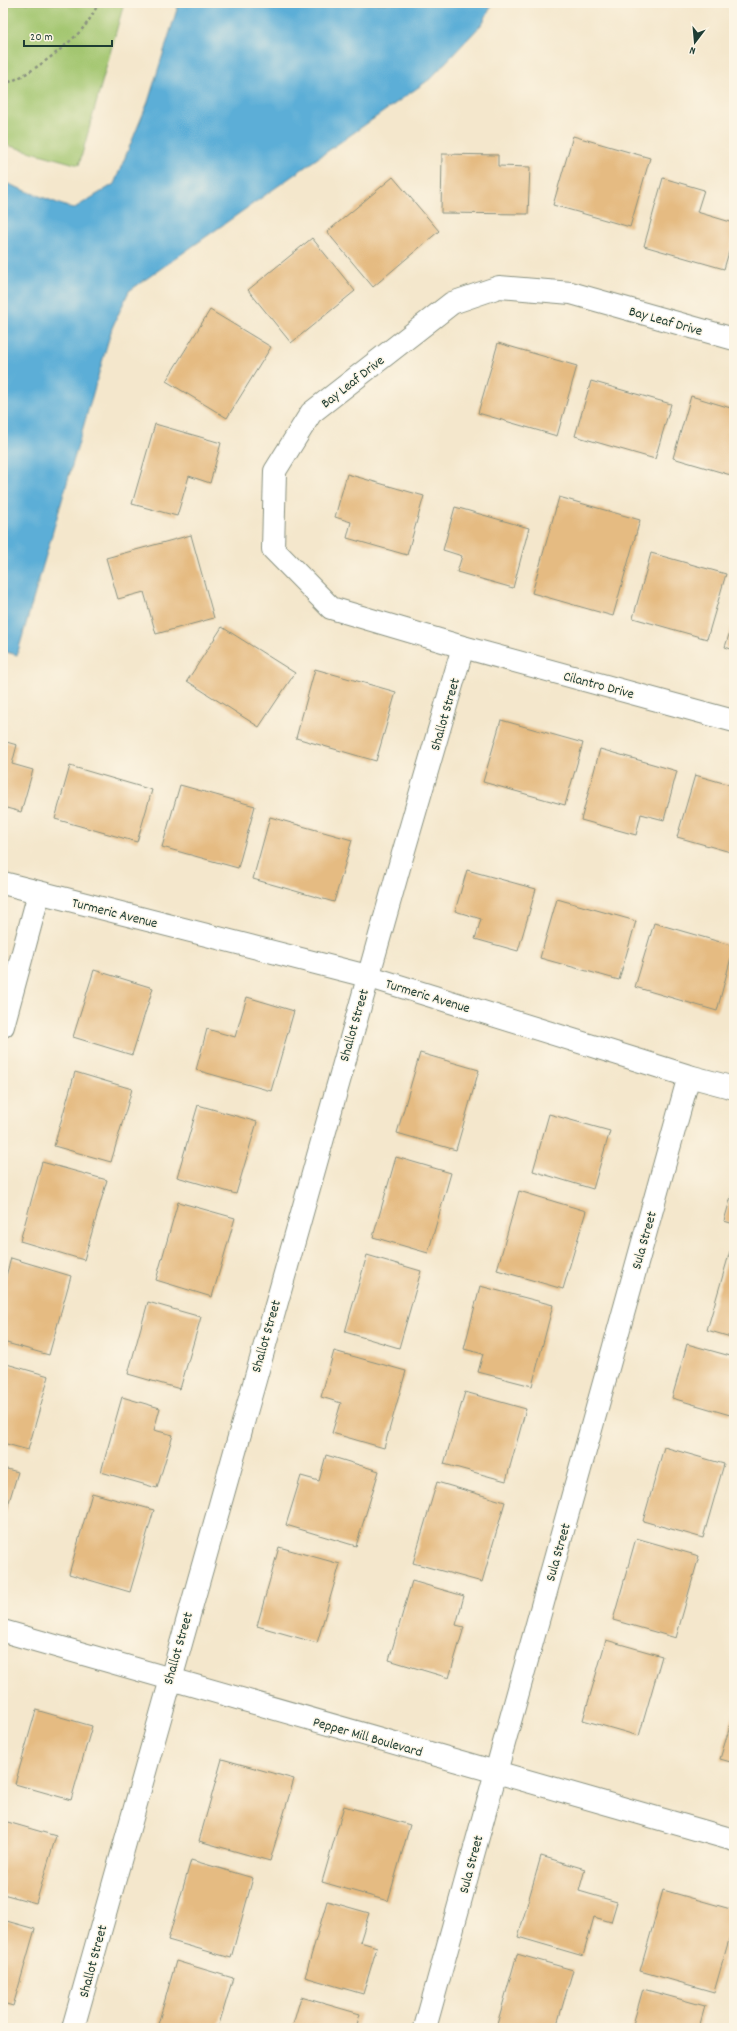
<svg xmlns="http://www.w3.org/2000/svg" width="737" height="2031" font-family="Dekko,sans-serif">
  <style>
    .green { fill: #a3c670; stroke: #618252 }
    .water { fill: #5caed7; stroke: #3e7686 }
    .building { fill: #e5bb82 }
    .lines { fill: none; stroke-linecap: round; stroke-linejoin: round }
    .minor-casing { stroke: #8a9280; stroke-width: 24 }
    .path { stroke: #8a9280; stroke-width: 2.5; stroke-dasharray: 3 3; stroke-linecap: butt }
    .minor { stroke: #fff; stroke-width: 22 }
    .labels { text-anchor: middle; stroke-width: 3; stroke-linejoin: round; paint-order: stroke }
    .street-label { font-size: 14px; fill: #1f3d34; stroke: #fcf5e5 }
  </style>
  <rect width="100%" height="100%" fill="#fcf5e5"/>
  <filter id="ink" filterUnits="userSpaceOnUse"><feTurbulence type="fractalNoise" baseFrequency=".025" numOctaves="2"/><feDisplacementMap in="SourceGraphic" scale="8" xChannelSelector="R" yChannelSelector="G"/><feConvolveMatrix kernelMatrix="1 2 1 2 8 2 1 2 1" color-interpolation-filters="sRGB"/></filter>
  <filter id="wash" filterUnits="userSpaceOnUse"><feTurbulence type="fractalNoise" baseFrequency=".012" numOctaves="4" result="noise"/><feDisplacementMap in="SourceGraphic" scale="16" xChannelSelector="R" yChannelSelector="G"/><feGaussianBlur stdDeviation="0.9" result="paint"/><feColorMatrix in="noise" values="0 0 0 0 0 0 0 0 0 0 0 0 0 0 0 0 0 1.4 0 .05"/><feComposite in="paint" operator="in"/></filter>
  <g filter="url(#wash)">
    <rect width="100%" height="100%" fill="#f4e7cc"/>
    <!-- green -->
    <polygon class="green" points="3,3 124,3 79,165 3,144"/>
    <!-- water -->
    <polygon class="water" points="179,3 493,3 482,24 430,79 129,291 112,328 17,655 3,651 3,182 73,209 114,184 148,102"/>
    <g id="blocks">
      <!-- building -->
      <g class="building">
        <polygon points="573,136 650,158 630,227 553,205"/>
        <polygon points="442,154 498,155 498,166 530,167 528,214 441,213"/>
        <polygon points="393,177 439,231 373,287 327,232"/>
        <polygon points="663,178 704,190 697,212 734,223 734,235 724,269 644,246"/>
        <polygon points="312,238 355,291 291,343 248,290"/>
        <polygon points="210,310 271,347 227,418 166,381"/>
        <polygon points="498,343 577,366 557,436 478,413"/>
        <polygon points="591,381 671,404 655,459 575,436"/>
        <polygon points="691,396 734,409 734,476 673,458"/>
        <polygon points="155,424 221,443 210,483 189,476 177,516 132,504"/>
        <polygon points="347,474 424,496 407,555 347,538 351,522 335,517"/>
        <polygon points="559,497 640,520 613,616 532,593"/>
        <polygon points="455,507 529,528 513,588 457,572 462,556 443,550"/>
        <polygon points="191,535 214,618 156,634 144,592 118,599 106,558"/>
        <polygon points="651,553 726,574 707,639 633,618"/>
        <polygon points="734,619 734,650 725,647"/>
        <polygon points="222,627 295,673 259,727 187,681"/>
        <polygon points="315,669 396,692 376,761 296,738"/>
        <polygon points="501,720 583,743 565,805 483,782"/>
        <polygon points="3,741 17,745 12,764 33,770 21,812 3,807"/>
        <polygon points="600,749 677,771 664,820 641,814 636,835 581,820"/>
        <polygon points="70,766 152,790 137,842 55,819"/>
        <polygon points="695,775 734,786 734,853 677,837"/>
        <polygon points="180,785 255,806 238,868 162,847"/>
        <polygon points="270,817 352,840 334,902 253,879"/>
        <polygon points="467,870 536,889 518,951 475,939 481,919 455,911"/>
        <polygon points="557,899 636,921 619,980 540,958"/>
        <polygon points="654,923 734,946 717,1011 635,987"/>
        <polygon points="94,970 153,988 132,1055 73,1037"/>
        <polygon points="247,997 294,1011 271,1091 196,1070 207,1029 235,1037"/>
        <polygon points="420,1053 479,1070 456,1150 397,1133"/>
        <polygon points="75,1072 132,1089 111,1162 54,1146"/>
        <polygon points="198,1105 257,1122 236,1194 177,1177"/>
        <polygon points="549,1114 610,1131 593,1189 533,1171"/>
        <polygon points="396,1157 451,1173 428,1253 373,1237"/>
        <polygon points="42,1162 107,1180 84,1260 20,1241"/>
        <polygon points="734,1186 734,1224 724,1221"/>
        <polygon points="519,1191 586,1211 563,1289 497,1270"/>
        <polygon points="178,1202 235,1218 212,1297 156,1280"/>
        <polygon points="730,1251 734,1252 734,1338 707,1330"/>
        <polygon points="367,1255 421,1271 399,1348 345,1332"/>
        <polygon points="11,1258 71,1276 49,1355 3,1342 3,1287"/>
        <polygon points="480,1286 553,1305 532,1386 478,1372 483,1354 464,1349"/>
        <polygon points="148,1302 201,1317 180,1389 128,1374"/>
        <polygon points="687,1344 734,1357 734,1400 730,1415 672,1398"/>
        <polygon points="334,1351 406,1371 384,1448 332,1433 341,1403 321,1397"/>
        <polygon points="3,1363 49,1376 28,1450 3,1443"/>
        <polygon points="465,1392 526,1409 506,1481 444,1464"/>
        <polygon points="122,1397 160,1408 154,1430 173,1435 157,1488 101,1472"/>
        <polygon points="664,1447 724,1464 703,1538 643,1521"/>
        <polygon points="326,1455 379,1471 356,1546 286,1525 301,1476 319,1481"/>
        <polygon points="3,1468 18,1472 3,1522"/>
        <polygon points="437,1482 505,1502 482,1582 413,1563"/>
        <polygon points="92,1493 154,1510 130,1592 69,1574"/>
        <polygon points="636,1538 699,1556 676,1638 613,1620"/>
        <polygon points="279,1547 340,1564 317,1643 257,1626"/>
        <polygon points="412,1581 464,1596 456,1625 464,1627 449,1678 389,1660"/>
        <polygon points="606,1640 662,1656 639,1736 583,1720"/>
        <polygon points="36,1710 92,1726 71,1800 15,1784"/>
        <polygon points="734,1713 734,1763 720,1759"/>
        <polygon points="222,1759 294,1779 270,1861 199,1841"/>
        <polygon points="344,1806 410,1825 388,1901 322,1882"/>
        <polygon points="4,1821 56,1836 36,1903 3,1894"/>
        <polygon points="541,1856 585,1869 579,1891 617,1902 611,1922 594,1917 583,1956 518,1937"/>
        <polygon points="191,1860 253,1878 231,1958 168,1940"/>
        <polygon points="663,1890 734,1910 734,1922 714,1992 640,1971"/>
        <polygon points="327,1901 369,1913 360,1942 377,1947 363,1994 305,1977"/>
        <polygon points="3,1920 35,1929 13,2006 3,2003"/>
        <polygon points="517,1954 573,1970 556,2028 496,2028"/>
        <polygon points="176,1961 233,1978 218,2028 157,2028"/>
        <polygon points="643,1989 705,2006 699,2028 632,2028"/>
        <polygon points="301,1997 360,2014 356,2028 292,2028"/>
        <polygon points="3,2025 9,2026 9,2028 3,2028"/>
      </g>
    </g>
  </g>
  <g filter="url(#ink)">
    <use href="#blocks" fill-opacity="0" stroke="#8a9280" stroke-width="1"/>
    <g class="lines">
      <!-- minor casing -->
      <g class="minor-casing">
        <g id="minor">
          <polyline points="734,339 571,293 499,287 452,303 311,413 275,471 273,549 331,608 463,647 734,721"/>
          <polyline points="3,883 367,976 689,1076 734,1088"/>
          <polyline points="3,1026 39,893"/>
          <polyline points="3,1631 734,1840"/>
          <path d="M73 2028C199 1566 329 1106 463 647"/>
          <polyline points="425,2028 689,1076"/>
        </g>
      </g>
      <!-- path -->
      <path class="path" d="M3 84C25 79 69 45 84 27 90 20 94 11 99 3"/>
      <!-- minor -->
      <use href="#minor" class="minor"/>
    </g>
  </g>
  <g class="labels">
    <!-- street labels -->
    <g class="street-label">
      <text transform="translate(666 320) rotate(16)" y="5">Bay Leaf Drive</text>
      <text transform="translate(352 381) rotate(-38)" y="5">Bay Leaf Drive</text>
      <text transform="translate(599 684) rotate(15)" y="5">Cilantro Drive</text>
      <text transform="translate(444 714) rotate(-74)" y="5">Shallot Street</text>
      <text transform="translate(115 912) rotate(14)" y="5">Turmeric Avenue</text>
      <text transform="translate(428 995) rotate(17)" y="5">Turmeric Avenue</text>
      <text transform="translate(353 1025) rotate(-74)" y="5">Shallot Street</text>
      <text transform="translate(643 1240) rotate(-74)" y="5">Sula Street</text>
      <text transform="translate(265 1336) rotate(-74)" y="5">Shallot Street</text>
      <text transform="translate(557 1552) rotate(-74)" y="5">Sula Street</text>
      <text transform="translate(177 1648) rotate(-74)" y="5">Shallot Street</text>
      <text transform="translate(368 1736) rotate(16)" y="5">Pepper Mill Boulevard</text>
      <text transform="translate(470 1864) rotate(-75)" y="5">Sula Street</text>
      <text transform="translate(92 1961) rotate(-75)" y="5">Shallot Street</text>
    </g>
  </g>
  <!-- margin -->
  <rect width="737" height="2031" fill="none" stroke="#fcf5e5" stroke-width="16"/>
  <!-- north arrow -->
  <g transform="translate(695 42) rotate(196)" stroke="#fcf5e5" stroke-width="3" paint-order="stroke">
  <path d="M0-3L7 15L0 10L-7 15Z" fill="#1f3d34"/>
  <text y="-6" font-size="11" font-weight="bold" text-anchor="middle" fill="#1f3d34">N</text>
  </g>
  <!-- scale -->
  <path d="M24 40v6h88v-6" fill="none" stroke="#1f3d34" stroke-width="2"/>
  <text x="30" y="40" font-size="12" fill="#1f3d34" stroke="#fcf5e5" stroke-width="3" paint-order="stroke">20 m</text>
</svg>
